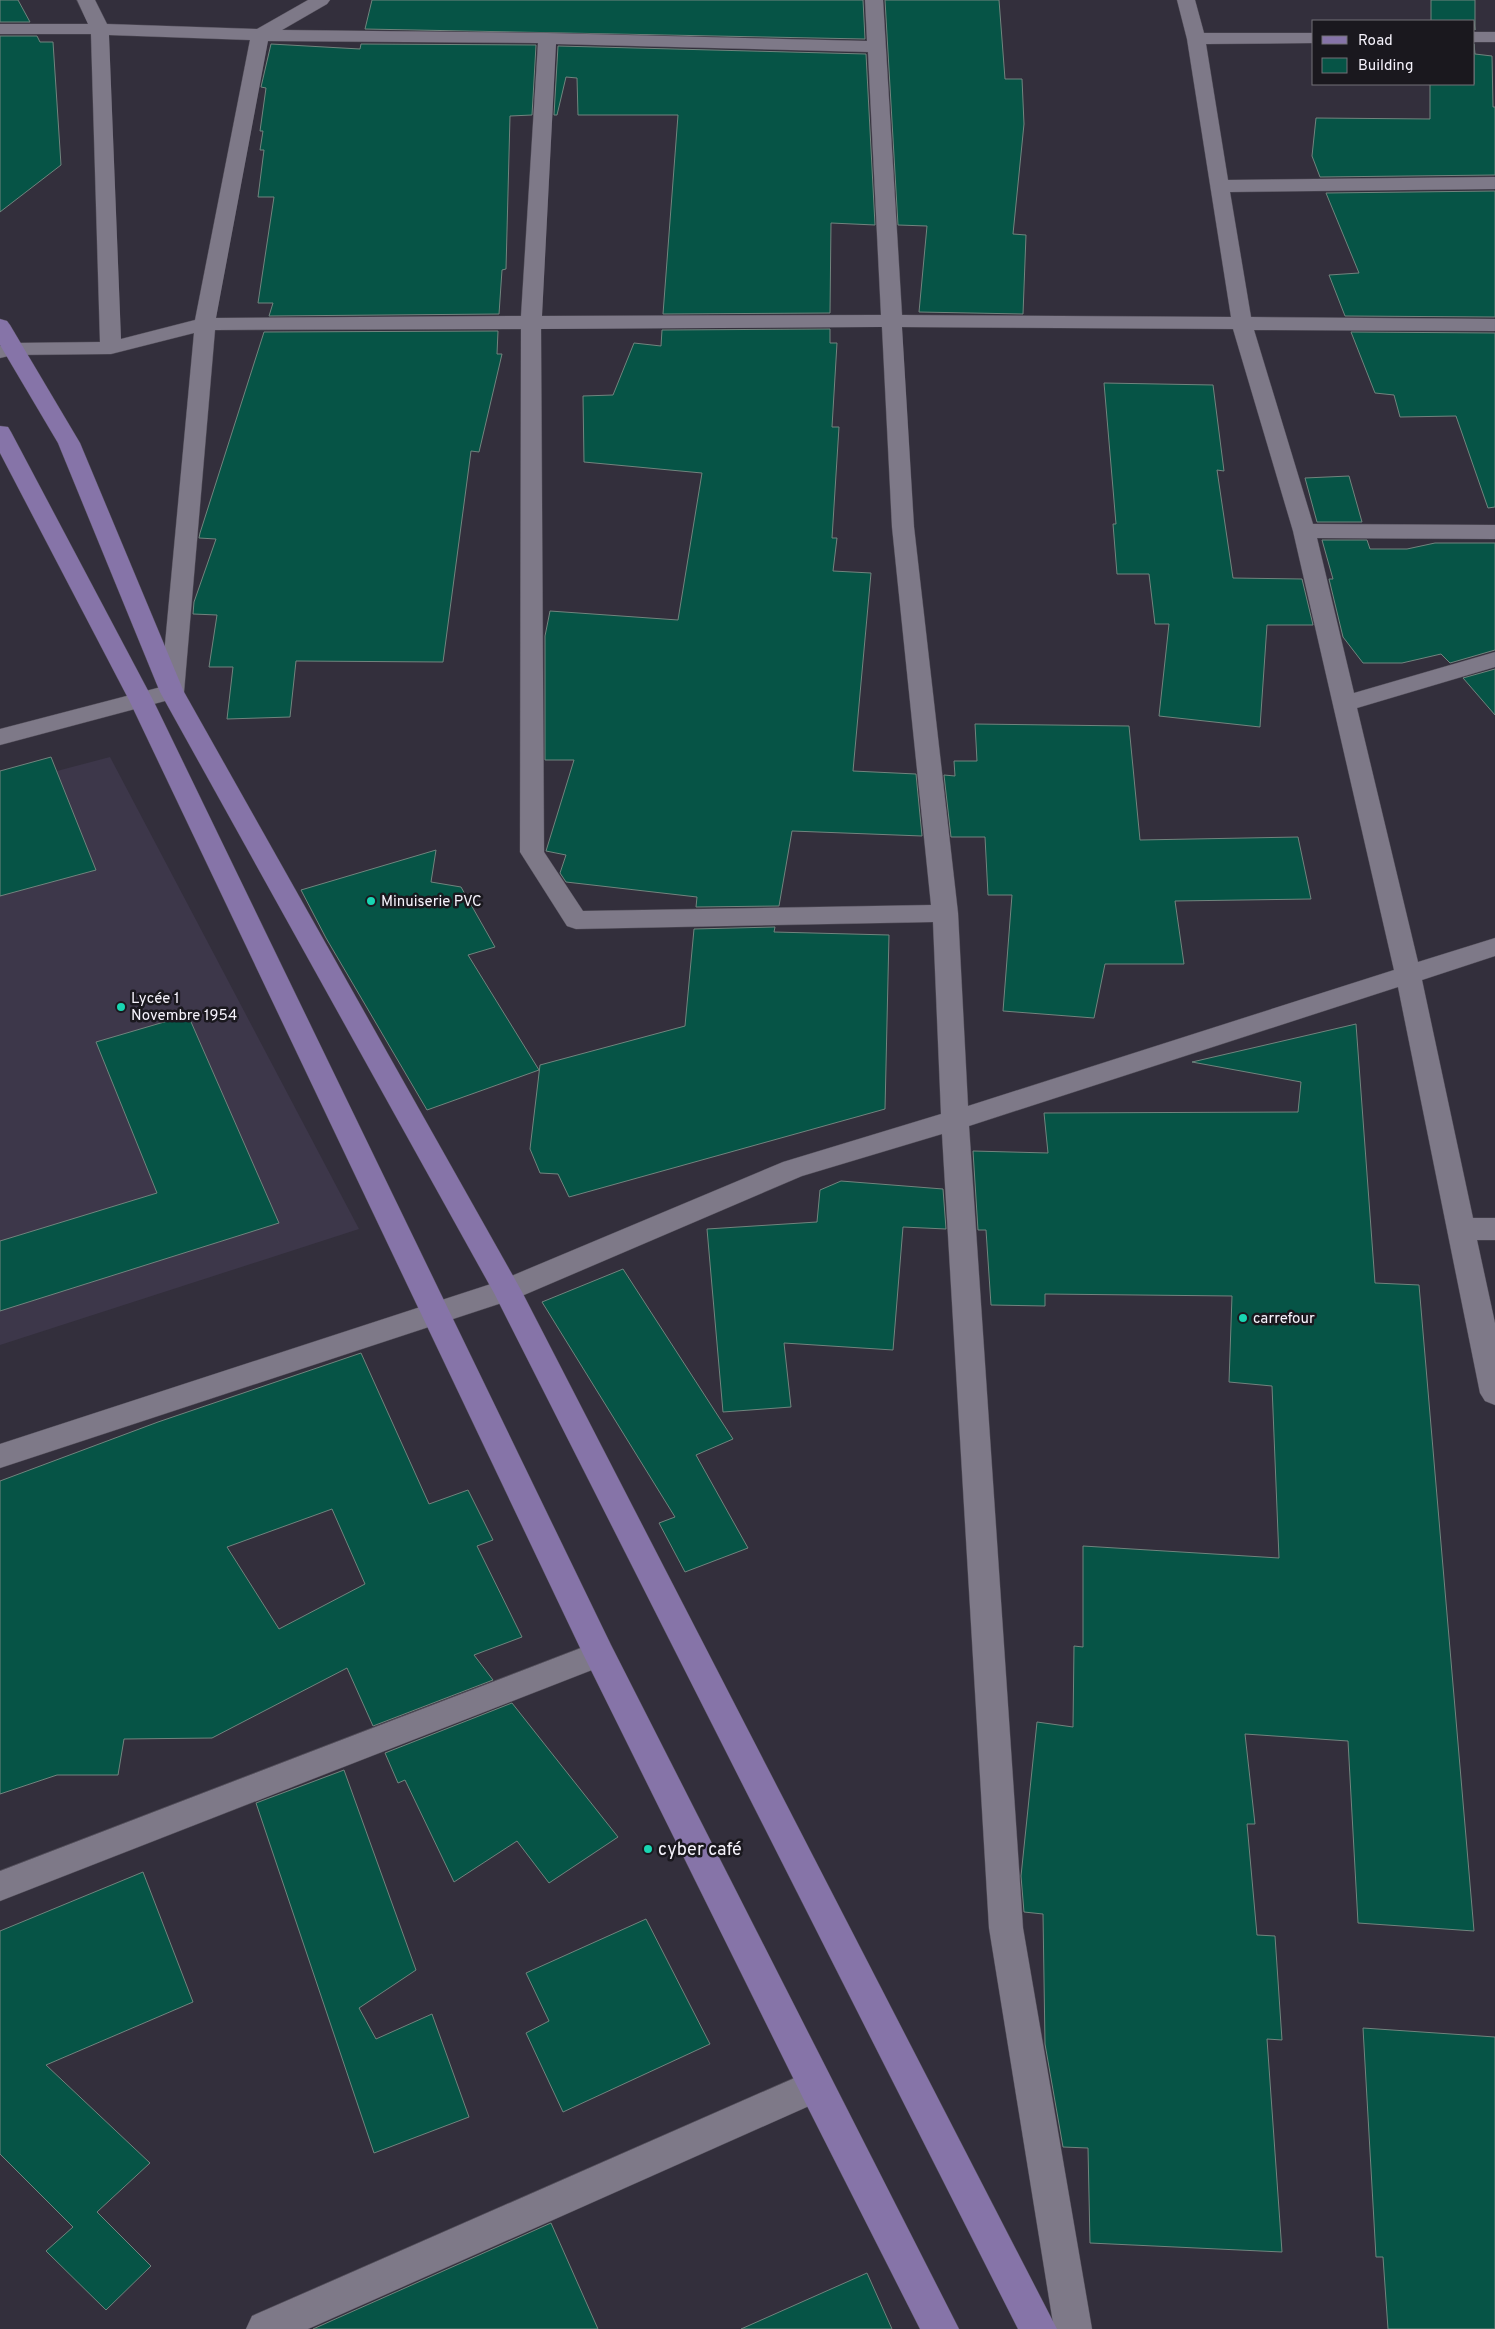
<svg xmlns="http://www.w3.org/2000/svg" width="1495" height="2329" font-family="Overpass,sans-serif">
  <style>
    .built { fill: #3d374a }
    .building { fill: #065446; stroke: #71847e; fill-rule: evenodd }
    .lines { fill: none; stroke-linecap: round; stroke-linejoin: round }
    .minor-casing { stroke: #504c57; stroke-width: 1 }
    .major-casing { stroke: #504c57; stroke-width: 1 }
    .minor { fill: #7e7988; fill-rule: evenodd }
    .major { fill: #8674a8; fill-rule: evenodd }
    .poi-dot { fill: #19d5b2; stroke: #1a181e; stroke-width: 2 }
    .labels { text-anchor: middle; stroke-width: 5; stroke-linejoin: round; paint-order: stroke }
    .poi-label { font-size: 15px; fill: #f6f3fc; stroke: #1a181e; text-anchor: start }
    .near-poi-label { font-size: 18px; fill: #f6f3fc; stroke: #1a181e; text-anchor: start }
  </style>
  <rect width="100%" height="100%" fill="#332f3c"/>
  <!-- built -->
  <polygon class="built" points="110,757 359,1229 0,1345 0,786"/>
  <!-- building -->
  <g class="building">
    <polygon points="0,0 18,0 30,22 0,22"/>
    <polygon points="372,0 863,0 865,39 365,29"/>
    <polygon points="885,0 999,0 1005,79 1022,79 1024,124 1013,234 1026,235 1023,314 919,312 927,226 898,225"/>
    <polygon points="1431,0 1475,0 1475,30 1474,21 1431,21"/>
    <polygon points="0,36 37,36 40,42 53,42 61,165 0,212"/>
    <polygon points="271,44 360,49 361,44 536,45 532,115 510,116 506,269 502,270 499,314 269,316 273,303 258,303 274,197 258,197 264,150 260,150 263,131 260,131 266,88 261,87"/>
    <polygon points="1474,44 1475,54 1492,56 1493,107 1495,107 1495,175 1320,177 1312,156 1316,118 1430,119 1430,84 1474,84"/>
    <polygon points="558,46 866,54 875,225 831,223 830,313 663,314 678,115 578,115 577,78 566,77 557,115 554,115"/>
    <polygon points="1495,191 1495,317 1345,316 1329,275 1359,273 1326,193"/>
    <polygon points="830,329 830,343 837,343 832,427 839,427 832,538 837,538 833,571 871,573 853,771 916,774 922,836 792,831 779,906 696,907 697,897 566,882 560,873 566,855 546,851 574,760 545,760 545,636 550,611 678,620 702,473 584,462 583,396 613,395 634,343 661,346 662,330"/>
    <polygon points="498,331 497,354 502,354 479,452 471,451 443,662 296,661 290,717 227,719 233,667 209,667 217,615 193,614 194,602 216,539 199,538 200,533 264,332"/>
    <polygon points="1351,332 1495,333 1495,507 1488,508 1456,416 1400,417 1394,395 1375,393"/>
    <polygon points="1104,383 1213,385 1224,471 1217,470 1233,578 1302,579 1313,625 1267,625 1260,727 1159,716 1169,624 1155,624 1149,574 1117,574 1113,524 1116,524"/>
    <polygon points="1349,476 1362,522 1317,522 1305,478"/>
    <polygon points="1322,540 1367,540 1370,549 1407,549 1435,543 1495,543 1495,650 1450,663 1441,654 1402,663 1363,663 1343,637 1329,579 1333,579"/>
    <polygon points="1495,669 1495,715 1463,678"/>
    <polygon points="975,724 1129,726 1140,840 1298,837 1311,899 1175,901 1184,964 1105,964 1094,1018 1003,1011 1012,895 988,895 985,837 951,837 944,775 955,776 954,761 977,761"/>
    <polygon points="51,757 96,870 0,896 0,771"/>
    <polygon points="436,850 431,882 461,887 495,947 468,955 539,1070 427,1110 326,938 301,890"/>
    <polygon points="775,927 774,932 889,935 885,1109 569,1197 558,1174 540,1173 530,1149 540,1065 685,1026 694,929"/>
    <polygon points="188,1015 279,1223 0,1311 0,1241 157,1193 96,1042"/>
    <polygon points="1356,1024 1375,1283 1419,1285 1474,1931 1358,1923 1348,1741 1245,1734 1255,1824 1247,1824 1257,1935 1275,1936 1282,2040 1267,2039 1282,2252 1090,2243 1088,2148 1063,2147 1045,2044 1043,1914 1024,1912 1021,1876 1037,1722 1073,1727 1074,1646 1083,1647 1083,1546 1279,1558 1272,1386 1229,1382 1232,1296 1045,1294 1045,1306 991,1305 986,1230 978,1230 973,1151 1048,1153 1044,1113 1298,1112 1301,1082 1192,1062"/>
    <polygon points="841,1181 943,1189 946,1229 903,1227 893,1350 784,1343 791,1407 723,1412 707,1229 817,1222 820,1190"/>
    <polygon points="623,1269 733,1439 696,1455 748,1548 685,1572 659,1523 675,1517 542,1302"/>
    <path d="M361 1353 429 1504 468 1490 493 1540 477 1546 522 1637 474 1655 493 1680 373 1726 347 1668 212 1738 124 1739 118 1775H57L0 1794V1481L158 1422ZM332 1509 365 1584 279 1629 227 1547Z"/>
    <polygon points="512,1703 618,1837 549,1883 517,1841 454,1882 405,1780 398,1783 385,1753"/>
    <polygon points="344,1770 416,1970 359,2008 376,2039 432,2014 469,2117 374,2153 256,1803"/>
    <polygon points="143,1872 193,2002 46,2065 150,2163 97,2212 151,2266 106,2310 46,2251 73,2227 0,2154 0,1931"/>
    <polygon points="646,1919 710,2044 563,2112 526,2033 549,2021 526,1973"/>
    <polygon points="1363,2028 1495,2037 1495,2329 1388,2329 1383,2257 1376,2257"/>
    <polygon points="551,2223 598,2329 313,2329"/>
    <polygon points="867,2273 892,2329 741,2329"/>
  </g>
  <g class="lines">
    <!-- minor casing -->
    <g class="minor-casing">
      <g id="minor">
        <path d="M77 0H95L107 24 257 29 308 0H330L327 4 282 30 547 33 867 41 865 0H883L902 315 1231 317 1187 39 1177 0H1195L1204 33H1314V43L1206 44 1228 180 1495 177V189L1230 192 1251 317 1495 319V331L1254 330 1313 524 1495 525V539L1317 538 1354 693 1495 652V667L1357 708 1418 962 1495 938V956L1422 980 1473 1218H1495V1240H1477L1495 1323V1405L1485 1401 1480 1393 1398 987 969 1126 1023 1928 1092 2329H1054L989 1928 942 1134 802 1176 517 1298 0 1468V1444L497 1282 783 1162 941 1114 933 922 576 929 567 926 520 852 521 329 215 330 184 692 180 697 0 745V729L161 687 194 333 111 354 13 355 0 358V346L13 343 100 342 91 34H0V24H88ZM109 35 250 40 195 320 121 339ZM268 41 538 43 521 316 216 318ZM556 44 868 52 881 315 542 316ZM882 327 892 527 931 905 583 911 544 852 541 329ZM902 327 1233 329 1293 531 1394 970 968 1106 958 913 914 527Z"/>
        <rect x="1474" y="32" width="21" height="10"/>
        <polygon points="599,1641 610,1645 615,1654 610,1663 0,1901 0,1871"/>
        <polygon points="815,2069 827,2074 833,2086 827,2098 308,2329 246,2329 252,2316"/>
      </g>
    </g>
    <!-- major casing -->
    <g class="major-casing">
      <g id="major">
        <polygon points="0,319 7,321 10,325 80,443 184,692 521,1290 1057,2329 1018,2329 494,1293 160,692 58,443 0,345"/>
        <polygon points="0,426 8,427 11,432 153,700 611,1645 959,2329 920,2329 803,2098 583,1654 129,700 0,453"/>
      </g>
    </g>
    <!-- minor -->
    <use href="#minor" class="minor"/>
    <!-- major -->
    <use href="#major" class="major"/>
  </g>
  <!-- markers -->
  <g class="poi-dot">
    <circle cx="371" cy="901" r="5"/>
    <circle cx="121" cy="1007" r="5"/>
    <circle cx="1243" cy="1318" r="5"/>
    <circle cx="648" cy="1849" r="5"/>
  </g>
  <g class="labels">
    <!-- poi labels -->
    <g class="poi-label">
      <text x="381" y="906">Minuiserie PVC</text>
      <text x="131" y="1003">Lycée 1<tspan x="131" dy="17">Novembre 1954</tspan></text>
      <text x="1253" y="1323">carrefour</text>
    </g>
    <!-- near-poi labels -->
    <g class="near-poi-label">
      <text x="658" y="1855">cyber café</text>
    </g>
  </g>
  <!-- legend -->
  <rect x="1312" y="20" width="162" height="65" fill="#1a181e" stroke="#727077"/>
  <rect x="1322" y="36" width="25" height="8" fill="#8674a8" stroke="#727077"/>
  <text x="1358" y="45" font-size="15" fill="#f6f3fc">Road</text>
  <rect x="1322" y="58" width="25" height="15" fill="#065446" stroke="#727077"/>
  <text x="1358" y="70" font-size="15" fill="#f6f3fc">Building</text>
</svg>
